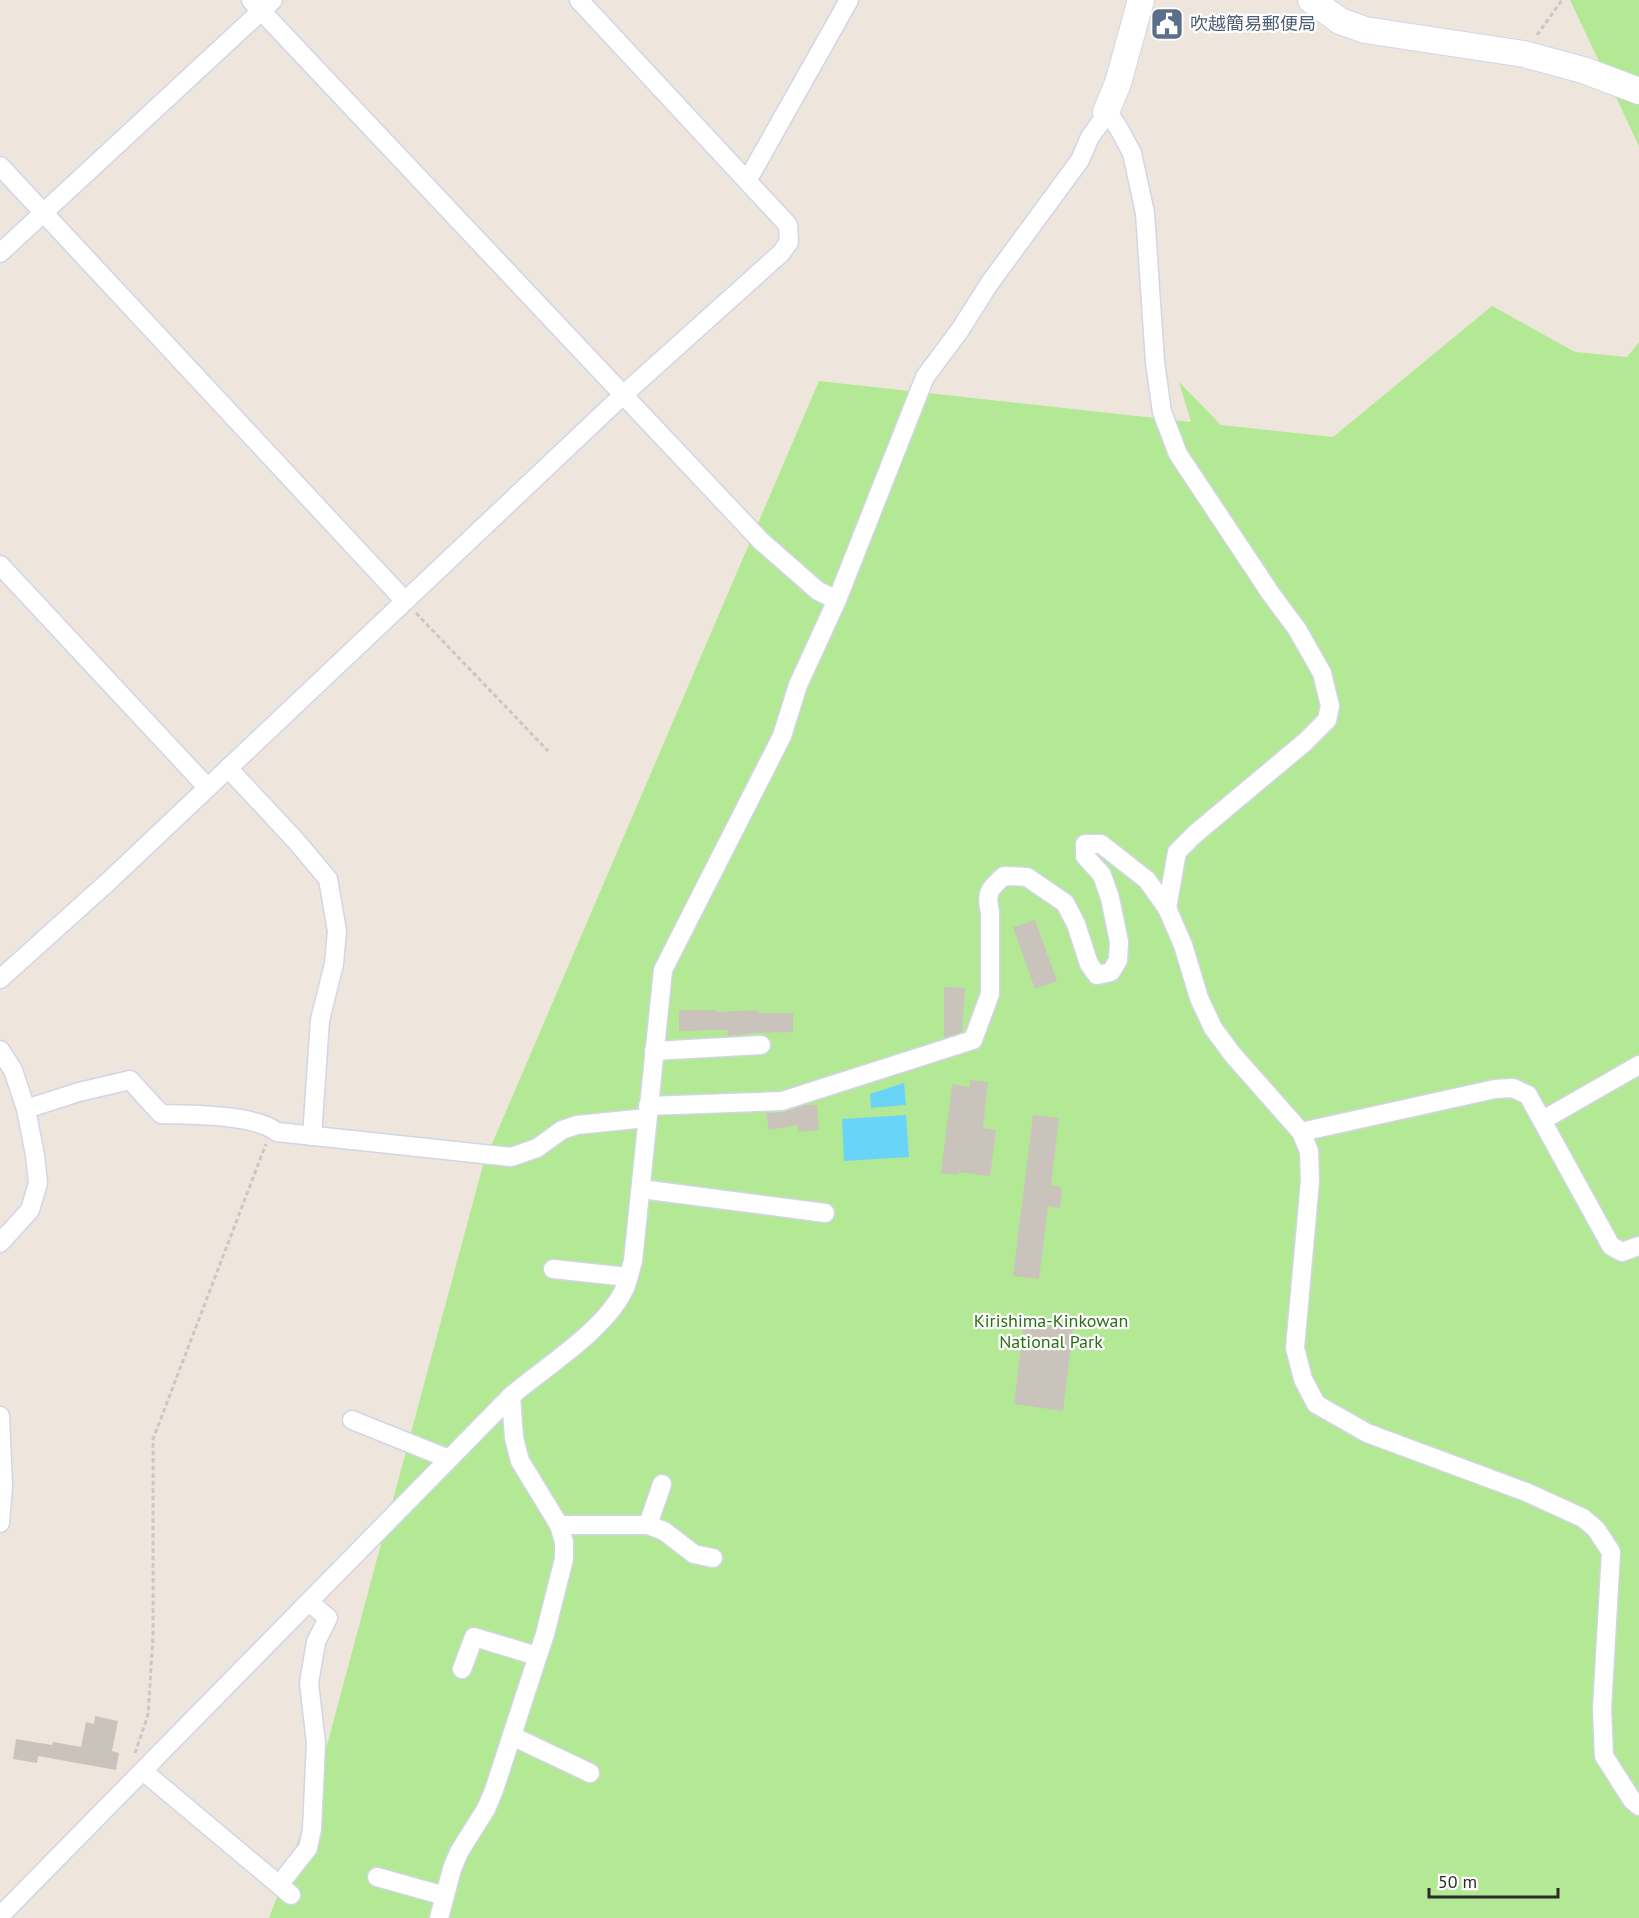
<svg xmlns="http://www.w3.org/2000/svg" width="1639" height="1918" font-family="'PT Sans','Noto Sans JP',sans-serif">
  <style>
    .green { fill: #b3e895 }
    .water { fill: #68d4f7 }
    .building { fill: #c9c3bc }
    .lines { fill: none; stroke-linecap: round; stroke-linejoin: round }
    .street-casing { stroke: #d1d5e5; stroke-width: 21 }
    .secondary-casing { stroke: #d1d5e5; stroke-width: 28 }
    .path { stroke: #c8c8c8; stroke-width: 3; stroke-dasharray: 4.5 3; stroke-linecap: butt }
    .street { stroke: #fff; stroke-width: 18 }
    .secondary { stroke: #fff; stroke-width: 26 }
    .labels { text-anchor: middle; stroke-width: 4.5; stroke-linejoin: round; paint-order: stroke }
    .service-label { font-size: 18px; fill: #4e5e75; stroke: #fff; text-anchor: start }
    .park-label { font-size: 18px; fill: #2a6e15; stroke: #fff }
  </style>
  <rect width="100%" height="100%" fill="#eee6dc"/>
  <!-- green -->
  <g class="green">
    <polygon points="1570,0 1639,0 1639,146"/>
    <polygon points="1492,306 1575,352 1627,357 1639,342 1639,1918 269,1918 309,1812 483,1165 819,381 1191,422 1179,382 1221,425 1333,437"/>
  </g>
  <!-- water -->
  <g class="water">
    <polygon points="904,1083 906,1105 871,1108 870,1094"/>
    <polygon points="906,1115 909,1157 844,1161 842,1119"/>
  </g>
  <!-- building -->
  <g class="building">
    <polygon points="1035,920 1057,981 1035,989 1013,927"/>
    <polygon points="944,987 965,988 962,1032 944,1038"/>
    <polygon points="679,1010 717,1010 717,1012 757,1010 757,1013 793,1013 793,1032 748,1033 748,1034 728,1036 727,1030 679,1031"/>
    <polygon points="970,1080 988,1082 983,1128 996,1130 990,1176 959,1172 958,1175 941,1173 952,1084 969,1087"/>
    <polygon points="805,1105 817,1105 819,1130 798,1132 798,1125 769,1130 766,1113 785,1112"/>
    <polygon points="1033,1115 1059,1118 1051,1185 1062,1187 1060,1208 1048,1206 1039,1279 1013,1276"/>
    <polygon points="1024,1323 1073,1329 1063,1411 1014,1404"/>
    <polygon points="95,1716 118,1721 112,1751 119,1753 116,1770 38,1756 37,1763 13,1759 16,1739 52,1745 53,1742 81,1747 86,1722 94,1724"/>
  </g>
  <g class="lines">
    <!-- street casing -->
    <g class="street-casing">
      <g id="street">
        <polyline points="251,0 761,541 818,591 837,600"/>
        <polyline points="0,166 405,601"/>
        <polyline points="747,181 849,0"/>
        <polyline points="0,253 273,0"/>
        <polyline points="0,565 207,787"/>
        <polyline points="228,768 297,842 328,879 337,931 334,964 320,1020 312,1136"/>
        <polyline points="0,979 109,881 623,395 781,253 789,242 788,225 579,0"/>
        <polyline points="0,1050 13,1070 26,1109 35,1155 38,1183 30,1210 0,1243"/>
        <polyline points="654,1051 761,1045"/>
        <path d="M648 1106 782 1101 973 1040 990 994V912C985 893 990 888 1004 876L1027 877 1065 903 1076 924 1089 964 1097 975 1111 972 1118 960 1119 942 1110 898 1102 875 1085 856V844H1101L1147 880 1167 908 1183 945 1199 998 1213 1028 1233 1055 1301 1132 1309 1151 1310 1181 1295 1348 1303 1379 1316 1404 1367 1433 1526 1492 1583 1518 1596 1529 1611 1552 1602 1709 1604 1756 1632 1800 1639 1806"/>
        <path d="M26 1109 79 1092 130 1080 161 1114C191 1115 254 1114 277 1132L511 1157 537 1148 562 1130 577 1125 646 1118"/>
        <polyline points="1543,1120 1639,1065"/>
        <polyline points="1301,1132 1495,1089 1513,1088 1528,1095 1611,1246 1622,1252 1639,1246"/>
        <polyline points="641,1189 825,1213"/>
        <polyline points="553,1269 628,1277"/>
        <polyline points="0,1416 3,1486 0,1523"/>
        <polyline points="352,1420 449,1459"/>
        <polyline points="559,1525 648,1525 664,1531 694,1554 713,1558"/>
        <polyline points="648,1525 662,1484"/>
        <polyline points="462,1669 474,1637 537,1656"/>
        <polyline points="512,1736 590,1773"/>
        <polyline points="143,1771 291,1895"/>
        <polyline points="377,1877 445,1896"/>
        <polyline points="279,1885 308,1848 312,1829 316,1743 309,1683 316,1642 328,1618 309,1602"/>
        <path d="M0 1916 511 1396C545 1367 603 1331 623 1292 628 1283 630 1271 633 1261L663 970 782 736 798 685 837 600 925 377 960 330 989 284 1080 160 1090 137 1108 112 1119 129 1132 153 1145 213 1155 362 1162 412 1178 454 1271 594 1297 629 1322 673 1330 706 1327 720 1305 742 1195 834 1177 852 1167 908"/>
        <polyline points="439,1918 452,1869 459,1852 486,1809 494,1790 545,1634 564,1559 564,1542 559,1525 520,1461 514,1438 511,1396"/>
      </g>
    </g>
    <!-- secondary casing -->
    <g class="secondary-casing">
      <g id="secondary">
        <polyline points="1311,0 1340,21 1365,30 1524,54 1583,70 1639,91"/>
        <polyline points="1106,112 1118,83 1141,0"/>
      </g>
    </g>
    <!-- path -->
    <g class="path">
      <polyline points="1537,35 1562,0"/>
      <polyline points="416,613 548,751"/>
      <polyline points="135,1753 148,1715 153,1637 153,1439 266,1144"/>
    </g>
    <!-- street -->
    <use href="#street" class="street"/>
    <!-- secondary -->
    <use href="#secondary" class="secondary"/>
  </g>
  <!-- icons -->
  <defs>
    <g id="civic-square" transform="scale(1.725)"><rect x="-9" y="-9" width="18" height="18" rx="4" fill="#5c6f8a" stroke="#fff"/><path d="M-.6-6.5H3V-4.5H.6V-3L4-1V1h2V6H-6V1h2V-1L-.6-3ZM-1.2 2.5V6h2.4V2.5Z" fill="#fff"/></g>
  </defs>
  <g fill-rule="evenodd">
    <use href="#civic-square" x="1167" y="24"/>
  </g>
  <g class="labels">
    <!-- service labels -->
    <g class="service-label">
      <text x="1190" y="30">吹越簡易郵便局</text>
    </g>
    <!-- park labels -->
    <g class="park-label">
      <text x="1051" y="1327">Kirishima-Kinkowan<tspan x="1051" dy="21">National Park</tspan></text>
    </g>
  </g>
  <!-- scale -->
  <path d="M1429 1888v9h129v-9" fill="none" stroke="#2b2b2b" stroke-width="3"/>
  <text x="1438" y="1888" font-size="18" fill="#2b2b2b" stroke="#ffffff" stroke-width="4.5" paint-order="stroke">50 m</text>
</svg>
